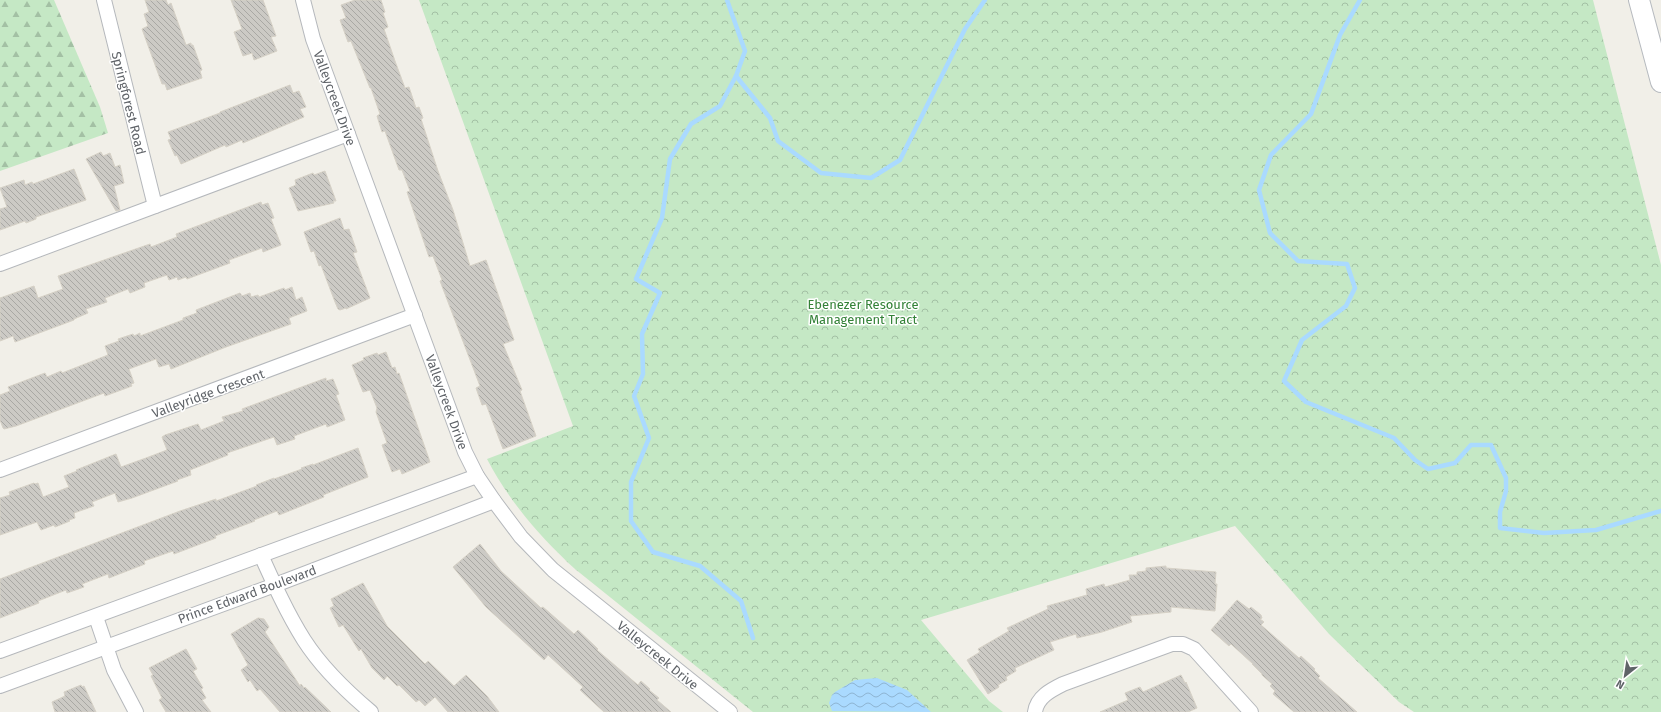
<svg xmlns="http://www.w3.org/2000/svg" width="1661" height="712" font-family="'Fira Sans',sans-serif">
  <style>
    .forest { fill: url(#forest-firs) }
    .park { fill: url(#park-crowns) }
    .water { fill: url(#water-waves) }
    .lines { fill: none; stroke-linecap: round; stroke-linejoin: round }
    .stream { stroke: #aadaff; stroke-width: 4.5 }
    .building { fill: url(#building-back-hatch); stroke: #d6d1c6 }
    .street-casing { stroke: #b5b8bc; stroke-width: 16 }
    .secondary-casing { stroke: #b6babf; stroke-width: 22 }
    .street { stroke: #fff; stroke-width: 14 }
    .secondary { stroke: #fff; stroke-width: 20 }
    .labels { text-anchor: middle; stroke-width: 3; stroke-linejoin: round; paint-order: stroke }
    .street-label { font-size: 13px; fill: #5f6368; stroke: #fff }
    .park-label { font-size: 13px; fill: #348238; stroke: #fff }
  </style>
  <defs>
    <pattern id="forest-firs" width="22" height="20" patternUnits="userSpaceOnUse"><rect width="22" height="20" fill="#c5e8c5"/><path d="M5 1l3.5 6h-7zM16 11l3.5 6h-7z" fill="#a3c0a4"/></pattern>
    <pattern id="park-crowns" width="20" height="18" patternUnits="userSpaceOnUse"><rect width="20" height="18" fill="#c5e8c5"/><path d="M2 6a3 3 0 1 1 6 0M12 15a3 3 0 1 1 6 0" fill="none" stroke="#a3c0a4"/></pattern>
    <pattern id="water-waves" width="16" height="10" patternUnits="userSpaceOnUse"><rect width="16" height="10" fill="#aadaff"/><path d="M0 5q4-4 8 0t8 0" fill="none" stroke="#8eb4d2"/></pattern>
    <pattern id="building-back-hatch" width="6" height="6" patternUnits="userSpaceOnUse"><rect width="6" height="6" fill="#cccac5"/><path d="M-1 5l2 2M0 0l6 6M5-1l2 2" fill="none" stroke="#a9a8a4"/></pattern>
  </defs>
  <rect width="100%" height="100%" fill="#f1efe8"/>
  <!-- forest -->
  <polygon class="forest" points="0,0 54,0 100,107 108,133 0,171"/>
  <!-- park -->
  <path class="park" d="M419 0H1593L1661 265V712H1414L1399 702 1329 634 1235 526 921 620 989 701 1003 712H753L575 569C540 537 509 501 487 459L573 426Z"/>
  <!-- water -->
  <polygon class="water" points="877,678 907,690 931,712 832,711 829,703 832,695 835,692 855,680"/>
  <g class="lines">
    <!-- stream -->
    <g class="stream">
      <polyline points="727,0 745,51 736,76 720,106 691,124 670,159 662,218 636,279 660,293 642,334 643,374 634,396 649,438 631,482 631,521 653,552 700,566 741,601 753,638"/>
      <polyline points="1360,0 1340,35 1311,114 1271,155 1259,190 1270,233 1298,261 1347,264 1355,288 1346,306 1302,340 1284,381 1306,402 1394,438 1415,460 1428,469 1455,463 1471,445 1491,445 1506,478 1506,491 1500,512 1500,528 1544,533 1596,530 1661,511"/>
      <polyline points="736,76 770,118 778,141 821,173 871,178 900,160 965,29 985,0"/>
    </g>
  </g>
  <!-- building -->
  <g class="building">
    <polygon points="145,0 166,0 168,5 171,3 186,45 191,43 191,45 193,45 202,70 200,71 202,78 167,90 165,84 162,84 142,29 148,26 144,14 149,12"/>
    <polygon points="231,0 263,0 276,36 271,37 277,51 254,60 252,53 243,56 234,32 242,29"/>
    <polygon points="355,0 381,0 385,12 383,13 388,27 384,29 395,61 405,88 409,87 416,108 419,107 423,118 421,119 438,171 453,210 470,266 486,260 514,340 503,344 522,390 520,391 536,436 503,449 486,404 482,405 476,388 480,386 440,281 442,280 433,256 429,257 407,192 410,191 402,170 399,170 385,131 382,132 377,116 380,114 371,88 370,88 351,41 348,42 340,20 346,18 341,5"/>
    <polygon points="290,85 293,93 299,91 306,107 300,109 304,117 243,143 242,140 226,147 225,145 181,164 177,155 175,156 168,140 171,139 168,132 220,113 220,112"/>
    <polygon points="101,152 103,156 110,153 115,167 120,165 124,183 114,186 120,210 116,211 86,159"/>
    <polygon points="74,169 86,200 36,217 36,219 26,223 25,221 0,230 0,209 7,207 0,188 24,180 25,185 32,182 33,184"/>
    <polygon points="325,171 336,201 333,201 334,203 298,211 289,188 296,185 295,180 313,173 314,175"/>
    <polygon points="261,202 262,205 268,203 274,218 271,219 281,245 263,252 262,248 229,260 230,263 187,279 186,277 178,280 177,277 169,280 167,275 144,283 145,287 130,293 128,289 105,298 107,302 86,309 88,313 74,319 74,320 15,342 13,336 0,341 0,298 34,286 38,298 63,289 58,276 150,244 151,247 177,237 176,234"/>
    <polygon points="340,218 344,230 349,229 357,252 353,253 370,298 346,309 346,308 340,310 338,309 335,302 321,265 319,266 314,251 311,252 304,232"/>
    <polygon points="292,287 296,300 302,297 307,311 289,318 291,324 226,347 171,369 169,364 159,367 156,359 129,369 134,383 131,384 132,386 105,396 104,393 16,426 4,429 3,428 0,420 0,395 10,391 8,387 45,373 47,377 61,371 62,373 108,355 105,346 119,341 118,339 133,334 134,336 140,333 140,336 183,320 183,318 197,313 196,310 240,293 242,296 250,293 251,297 258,295 259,297 284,288 285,290"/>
    <polygon points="386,352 392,368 395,367 397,374 399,373 430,462 402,474 400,469 392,472 382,445 387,443 376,412 377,408 370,390 363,392 352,365 364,360 363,358 377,353 378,355"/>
    <polygon points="326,378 326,381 333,379 339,394 336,395 345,420 327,427 326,424 294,436 295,439 277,445 274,437 227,453 228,455 190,470 191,475 177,480 178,481 132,498 118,502 115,493 92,502 94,506 74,513 75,518 69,520 70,521 55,527 54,525 41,530 37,522 0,535 0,498 10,495 9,492 34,483 35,484 38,483 43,497 69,487 64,476 77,471 76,470 116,454 121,467 146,458 167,450 162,437 165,435 198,424 201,430 224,421 222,417 243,411 242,409"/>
    <polygon points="358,448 368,477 323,495 324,497 279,515 277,511 254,520 255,521 215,536 216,538 174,554 173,551 144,561 145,564 109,578 108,574 82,584 84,587 67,593 66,590 38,601 39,603 0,618 0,579 180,511 216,499 216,501 257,486 256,485 274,478 274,479 302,469 301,468 313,464 313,465"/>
    <polygon points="480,544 501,571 541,608 543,607 574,634 578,630 598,649 597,650 638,685 641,681 650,689 649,690 659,698 657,700 671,712 604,712 580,690 583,687 548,655 544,660 486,607 453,567"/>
    <polygon points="1166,566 1166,568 1216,572 1215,584 1217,584 1215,611 1171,607 1171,612 1130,616 1132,622 1102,632 1077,638 1076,634 1050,642 1054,650 1015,668 1016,671 1006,677 1007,680 998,685 999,687 988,694 967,660 980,652 978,649 1009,631 1007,628 1048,609 1047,606 1087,595 1086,589 1104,584 1105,587 1130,580 1129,575 1137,575 1137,572 1146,571 1146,568"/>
    <polygon points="363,583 387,626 425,664 428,661 454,686 466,675 487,696 499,712 448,712 435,697 425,706 419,700 416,702 399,685 397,686 387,676 384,680 372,668 361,649 359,651 343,625 339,627 330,608 334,606 331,599"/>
    <polygon points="1237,600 1249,609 1251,607 1261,615 1262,618 1260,619 1264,622 1261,625 1299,658 1301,656 1315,669 1314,670 1320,676 1318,678 1357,712 1294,712 1273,694 1275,691 1270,686 1272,684 1262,675 1262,674 1252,664 1253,664 1231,644 1229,646 1211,630"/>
    <polygon points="258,618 264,619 269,627 265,632 300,686 301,684 304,688 305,687 331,712 280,712 260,689 257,691 250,680 248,682 241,670 248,665 231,634"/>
    <polygon points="186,649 197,669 193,671 203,688 201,689 206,698 202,700 211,712 166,712 159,700 162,698 151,676 153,675 149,668"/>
    <polygon points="1181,675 1185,683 1186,682 1197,708 1188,712 1100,712 1128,700 1125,693 1140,687 1143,692"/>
    <polygon points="81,685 82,687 84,686 96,712 55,712 52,702 65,696 64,692"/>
  </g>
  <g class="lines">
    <!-- street casing -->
    <g class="street-casing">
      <g id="street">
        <polyline points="104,0 155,206"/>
        <polyline points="303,0 313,39 465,452 477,476 494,501 521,537 553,570 730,712"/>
        <polyline points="0,264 348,134"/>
        <polyline points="0,470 415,315"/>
        <path d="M261 555C274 584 287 613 304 640 322 668 346 691 371 712"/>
        <polyline points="96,617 114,670 136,712"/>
        <polyline points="0,651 477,476"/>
        <polyline points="0,686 275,585 494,501"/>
        <path d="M1035 712C1037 697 1051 690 1063 684L1172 644H1183L1194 649 1251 712"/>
      </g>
    </g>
    <!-- secondary casing -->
    <g class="secondary-casing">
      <polyline id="secondary" points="1639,0 1661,82"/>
    </g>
    <!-- street -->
    <use href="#street" class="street"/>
    <!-- secondary -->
    <use href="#secondary" class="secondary"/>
  </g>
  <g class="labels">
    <!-- street labels -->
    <g class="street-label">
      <text transform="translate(335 98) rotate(70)" y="5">Valleycreek Drive</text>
      <text transform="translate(129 103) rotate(76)" y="5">Springforest Road</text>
      <text transform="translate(208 393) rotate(-20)" y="5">Valleyridge Crescent</text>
      <text transform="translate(447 402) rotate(70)" y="5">Valleycreek Drive</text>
      <text transform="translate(247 594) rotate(-20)" y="5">Prince Edward Boulevard</text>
      <text transform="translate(658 655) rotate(39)" y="5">Valleycreek Drive</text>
    </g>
    <!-- park labels -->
    <g class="park-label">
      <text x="863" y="309">Ebenezer Resource<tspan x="863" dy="15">Management Tract</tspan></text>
    </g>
  </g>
  <!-- north arrow -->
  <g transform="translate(1625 676) rotate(210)" stroke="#ffffff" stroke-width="3" paint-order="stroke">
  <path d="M0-3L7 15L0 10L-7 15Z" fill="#5f6368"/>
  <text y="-6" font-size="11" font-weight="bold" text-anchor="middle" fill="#5f6368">N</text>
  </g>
</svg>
